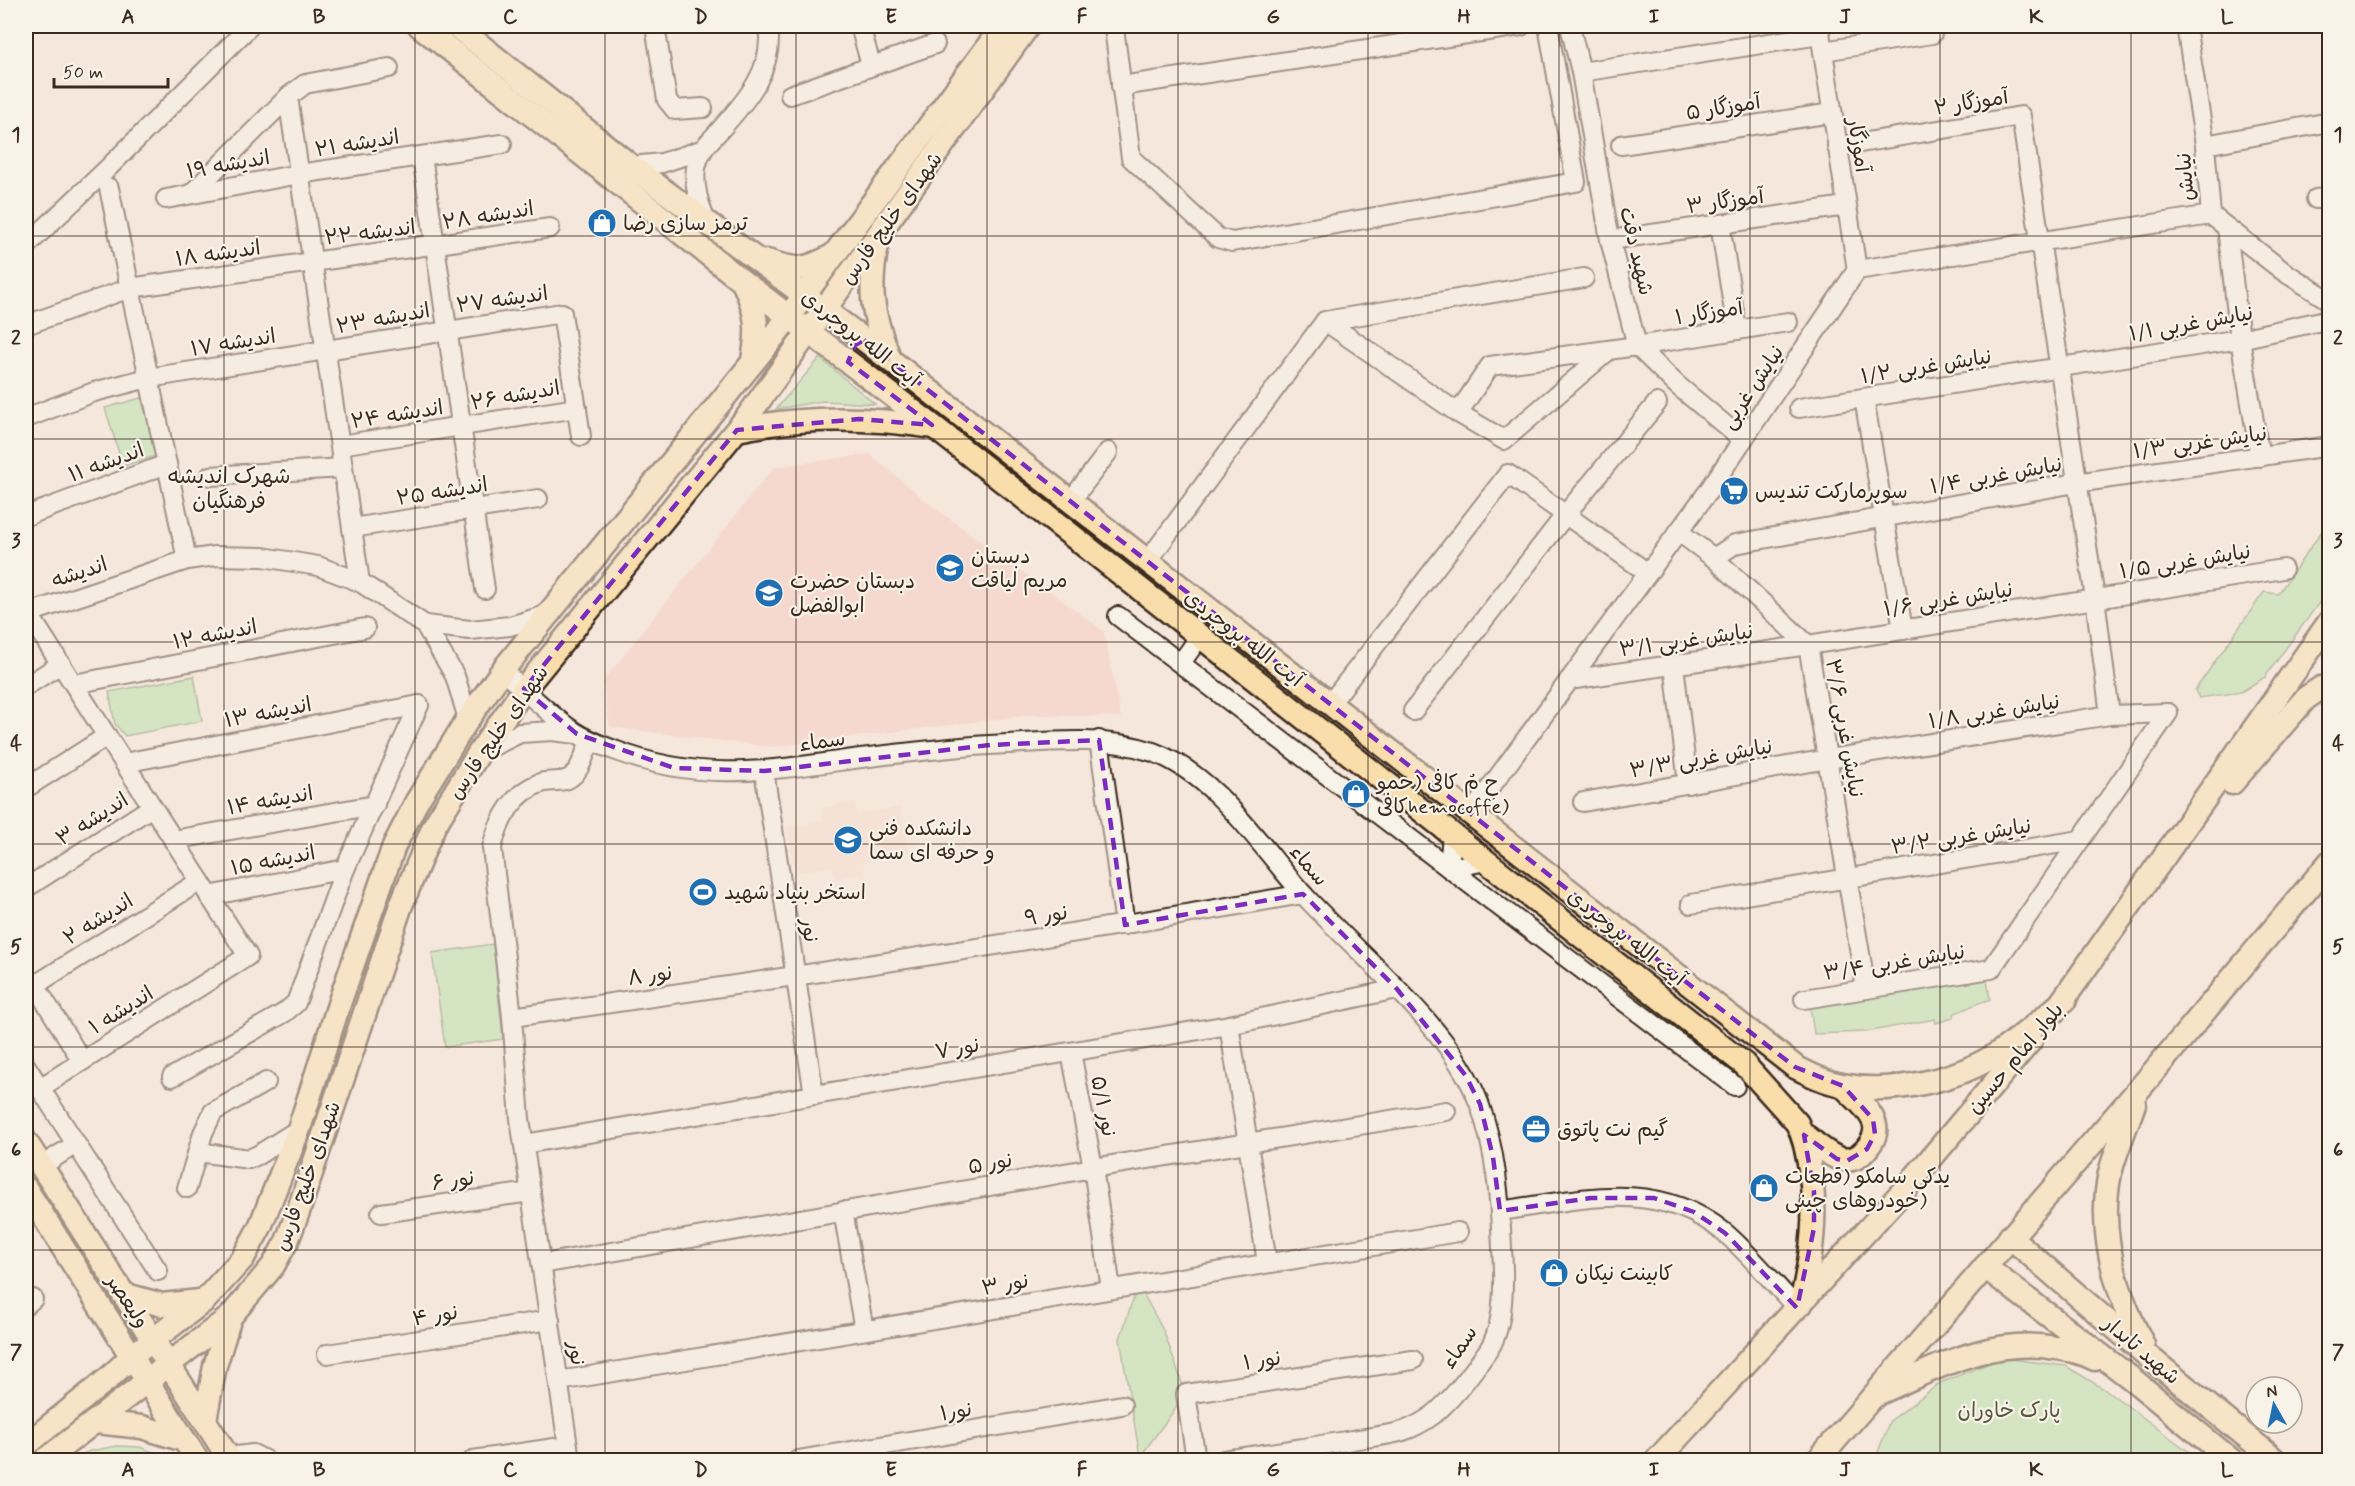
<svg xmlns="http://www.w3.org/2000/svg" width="2355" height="1486" font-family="Mynerve,'Playpen Sans Arabic',sans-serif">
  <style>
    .built { fill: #f5d9ce }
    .green { fill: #ade3a6; stroke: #748662; stroke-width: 1.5 }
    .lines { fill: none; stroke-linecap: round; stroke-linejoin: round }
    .minor-casing { stroke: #3b2a1e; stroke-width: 22 }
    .major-casing { stroke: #3b2a1e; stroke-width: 27 }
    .minor { stroke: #f7f3e8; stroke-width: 18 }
    .major { stroke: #f9deab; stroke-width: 22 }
    .marked { fill: none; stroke: #7b2cbf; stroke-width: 4.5; stroke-dasharray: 12 8; stroke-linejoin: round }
    .grid { fill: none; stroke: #3b2a1e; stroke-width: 1.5; stroke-opacity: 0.55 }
    .labels { text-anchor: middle; stroke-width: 4.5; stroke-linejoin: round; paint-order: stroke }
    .street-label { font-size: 21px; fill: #3b2a1e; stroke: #f7f3e8 }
    .poi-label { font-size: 21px; fill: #3b2a1e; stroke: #f7f3e8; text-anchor: start }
    .park-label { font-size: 21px; fill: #585840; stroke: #f7f3e8 }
    .neighbourhood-label { font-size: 22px; fill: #3b2a1e; stroke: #f7f3e8 }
    .neatline { fill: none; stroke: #3b2a1e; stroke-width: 2 }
    .grid-label { font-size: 20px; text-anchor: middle; font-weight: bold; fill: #3b2a1e }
  </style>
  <rect width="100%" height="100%" fill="#f6e7dc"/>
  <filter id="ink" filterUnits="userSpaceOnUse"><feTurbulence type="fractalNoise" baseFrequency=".0167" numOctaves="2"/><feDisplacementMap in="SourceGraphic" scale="12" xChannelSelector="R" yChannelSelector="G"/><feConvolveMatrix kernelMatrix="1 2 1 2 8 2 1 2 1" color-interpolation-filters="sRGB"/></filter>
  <g filter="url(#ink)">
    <!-- built -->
    <g class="built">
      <polygon points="870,454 931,505 1104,631 1121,717 1032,715 772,747 610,727 603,681 774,467"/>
      <polygon points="854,802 857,814 900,807 909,852 863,861 864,874 835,879 832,866 795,873 787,827 823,820 821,808"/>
    </g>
    <!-- green -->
    <g class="green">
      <polygon points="820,358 875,404 823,401 776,409"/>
      <polygon points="141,398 159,455 123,466 105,408"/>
      <polygon points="2329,521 2329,589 2265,677 2241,692 2199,698 2195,690 2264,592 2278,594"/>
      <polygon points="194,676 202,721 125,736 115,724 109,692"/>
      <polygon points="493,944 503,1039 445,1047 432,953"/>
      <path d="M1987 980 1990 1000C1979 1001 1967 1009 1955 1013L1953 1018 1936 1023 1935 1019 1866 1032 1814 1034 1810 1006Z"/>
      <polygon points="1138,1284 1164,1332 1186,1394 1140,1457 1120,1339"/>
      <polygon points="2002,1358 2066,1366 2109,1392 2200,1460 1881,1460 1878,1452 1890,1421 1940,1383"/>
      <polygon points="117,1446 140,1447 173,1460 67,1460 90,1451"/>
    </g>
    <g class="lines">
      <!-- minor casing -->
      <g class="minor-casing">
        <g id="minor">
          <polyline points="655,26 667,100 675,110 703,108"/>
          <polyline points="860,26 871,65"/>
          <polyline points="1111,26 1114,28 1131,158 1218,238 1232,242 1576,182 1548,26"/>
          <polyline points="1570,26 1581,72 1610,240 1637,346 1677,385 1743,440"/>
          <polyline points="1819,26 1857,270"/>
          <polyline points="2186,26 2205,145 2211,215 2283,271 2330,301"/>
          <polyline points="1823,51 1932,34"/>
          <polyline points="1581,72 1820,35"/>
          <polyline points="1121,86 1521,26"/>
          <polyline points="790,95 935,44"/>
          <polyline points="288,97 360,582"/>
          <polyline points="1621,145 1832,113"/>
          <polyline points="2205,145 2330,122"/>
          <polyline points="1837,147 2021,116 2095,598 2110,715"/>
          <polyline points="422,156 485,589"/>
          <polyline points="631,166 662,163 701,150"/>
          <polyline points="109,188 187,560"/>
          <polyline points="191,194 288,97 305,84 389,68"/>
          <polyline points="166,199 299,174 502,144"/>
          <polyline points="2316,199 2330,197"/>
          <path d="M706 222C700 206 693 186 696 168 699 151 709 142 720 130 747 100 775 68 768 26"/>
          <polyline points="1720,224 1737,330"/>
          <polyline points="2227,228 2240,339 2260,457"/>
          <polyline points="1610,240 1846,206"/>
          <polyline points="26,246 105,171 250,26"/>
          <polyline points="1325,321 1458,413 1490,366 1637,346 1788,322"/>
          <polyline points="26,325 130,288 550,228"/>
          <polyline points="1864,398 1903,630"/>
          <polyline points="1799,408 2240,339 2330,319"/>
          <polyline points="1458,413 1504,440 1608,351"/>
          <polyline points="26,418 94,392 148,378 562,313 581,436"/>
          <polyline points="340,445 577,408"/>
          <polyline points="210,476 343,468"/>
          <polyline points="1070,502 1108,452"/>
          <polyline points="26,516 167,464"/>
          <polyline points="352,528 538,499"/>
          <polyline points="1679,532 1714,558 1808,645 1866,989"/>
          <polyline points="1714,558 1735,544 2076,483 2330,446"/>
          <polyline points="1147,562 1325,321 1584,278"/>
          <polyline points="26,614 187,560 215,556 263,557 318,566 360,582 425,625 455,676 468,719"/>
          <polyline points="1118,616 1735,1086"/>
          <polyline points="425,625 470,630 510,626 549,614"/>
          <polyline points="1181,663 1200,636"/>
          <polyline points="1674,665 1688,784"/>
          <path d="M502 671C527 691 549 715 575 732 587 740 601 745 614 750 701 784 772 770 861 758 910 752 958 746 1007 744 1056 741 1106 736 1153 752 1216 775 1259 845 1302 893 1358 955 1450 1025 1479 1103 1496 1149 1500 1200 1502 1248 1504 1277 1505 1325 1489 1349 1473 1372 1454 1398 1433 1415 1425 1421 1412 1428 1403 1431 1387 1436 1368 1437 1352 1440 1309 1447 1266 1454 1224 1460"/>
          <polyline points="1569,680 1808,645 2283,569"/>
          <polyline points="74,684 365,628"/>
          <polyline points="26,686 61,664"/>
          <polyline points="1329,705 1508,474 1648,573"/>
          <polyline points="1413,711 1566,514 1657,403"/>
          <polyline points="1099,740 1125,925"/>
          <polyline points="479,753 520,733 552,731 577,734"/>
          <polyline points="124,763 419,705"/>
          <polyline points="764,771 814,1095"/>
          <polyline points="26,788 107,736"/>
          <polyline points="1583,802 1828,759 2110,715 2168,713"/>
          <polyline points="1470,815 1707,493 1857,270 2211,215"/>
          <polyline points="1452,834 1449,868 1487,861"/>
          <polyline points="173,840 375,805"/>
          <polyline points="26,888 152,807"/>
          <polyline points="209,896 345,869"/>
          <polyline points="1691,904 2080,840"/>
          <polyline points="1804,999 1991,969 2168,713"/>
          <path d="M512 1017C776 980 1040 940 1303 894"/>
          <polyline points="1229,1025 1267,1262"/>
          <polyline points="1071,1052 1093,1168 1111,1289"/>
          <polyline points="82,1061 35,985 200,881"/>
          <polyline points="26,1066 40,1088 248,956 28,613"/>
          <polyline points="172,1077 284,1013 296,1003 345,869 419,705"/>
          <polyline points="40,1088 158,1271"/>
          <polyline points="524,1144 1229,1025 1397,989"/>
          <polyline points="198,1152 249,1159 258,1155 299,1129"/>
          <polyline points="41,1166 76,1144"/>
          <polyline points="187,1188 203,1133 213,1112 266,1082"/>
          <polyline points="843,1211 864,1330"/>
          <path d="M1500 1211C1579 1200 1656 1177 1724 1232 1748 1252 1775 1285 1797 1308"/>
          <polyline points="381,1213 531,1192"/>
          <polyline points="542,1264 1093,1168 1446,1111"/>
          <polyline points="26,1305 33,1299"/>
          <polyline points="327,1354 550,1320"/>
          <polyline points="559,1381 1458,1232"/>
          <polyline points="229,1457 253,1454 265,1460"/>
          <polyline points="473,1460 568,1446"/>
          <path d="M570 1460 520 1119 512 1017 492 848C498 821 514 790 544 782 553 780 564 783 571 777 581 770 586 751 590 740"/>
          <polyline points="798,1460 1122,1405"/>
          <polyline points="1196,1460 1186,1394 1413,1360"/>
        </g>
      </g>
      <!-- major casing -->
      <g class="major-casing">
        <g id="major">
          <path d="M420 26 742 281 934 427 1744 1064 1797 1123C1804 1136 1806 1148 1809 1163 1818 1213 1812 1254 1801 1304"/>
          <path d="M456 26 631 166 858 335 1795 1067C1811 1075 1825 1082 1842 1085 1893 1095 1958 1080 2000 1052 2023 1036 2044 1018 2065 1000"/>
          <path d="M878 240C868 287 871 313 889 357"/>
          <path d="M767 261C797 271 804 271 832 256"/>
          <path d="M743 282C757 312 759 328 753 360"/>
          <path d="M737 430C802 416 867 417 932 427"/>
          <polyline points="2232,783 2306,698 2321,688 2330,687"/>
          <polyline points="2056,1010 2330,621"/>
          <path d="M2134 1104C2126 1127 2116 1150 2110 1173 2097 1232 2117 1294 2143 1345"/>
          <path d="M1803 1134C1825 1150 1848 1177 1870 1144 1875 1137 1877 1130 1874 1122 1869 1108 1853 1096 1843 1086"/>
          <polyline points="26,1142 230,1460"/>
          <polyline points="26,1189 197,1460"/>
          <polyline points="2010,1237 2149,1357 2275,1460"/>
          <polyline points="1985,1267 2132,1379 2231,1460"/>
          <polyline points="123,1294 162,1305 200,1301"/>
          <path d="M1879 1393C1936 1368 1992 1336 2056 1348 2070 1350 2082 1352 2095 1359"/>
          <polyline points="205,1420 215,1366 230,1317"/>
          <polyline points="96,1422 142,1427 184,1440"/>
          <polyline points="26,1445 109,1378 132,1356 205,1300 243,1258 260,1227 299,1129 340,1001 394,846 417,801 468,719 502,671 775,335 1003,26"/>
          <polyline points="45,1460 230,1317 273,1266 287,1241 298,1212 401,905 434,826 479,753 524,689 748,416 1028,26"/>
          <polyline points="1657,1460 1905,1189 2031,1040"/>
          <polyline points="1818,1460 2140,1088 2330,862"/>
        </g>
      </g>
      <!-- minor -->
      <use href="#minor" class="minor"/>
      <!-- major -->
      <use href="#major" class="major"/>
    </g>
  </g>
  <!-- marked area -->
  <path d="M0 0H2355V1486H0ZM864 340 1795 1067 1843 1086 1873 1119 1875 1134 1867 1149 1847 1161 1837 1159 1804 1135 1814 1192V1228L1797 1308 1725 1233 1694 1212 1654 1198H1591L1500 1211 1493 1157 1480 1104 1466 1076 1397 989 1303 894 1125 925 1099 740 990 745 764 771 674 768 577 734 524 689 737 430 859 419 932 425 848 362 855 345Z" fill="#f6e7dc" fill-opacity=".55" fill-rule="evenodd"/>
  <path class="marked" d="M864 340 1795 1067 1843 1086 1873 1119 1875 1134 1867 1149 1847 1161 1837 1159 1804 1135 1814 1192V1228L1797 1308 1725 1233 1694 1212 1654 1198H1591L1500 1211 1493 1157 1480 1104 1466 1076 1397 989 1303 894 1125 925 1099 740 990 745 764 771 674 768 577 734 524 689 737 430 859 419 932 425 848 362 855 345Z"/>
  <!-- grid -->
  <path class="grid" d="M224 26V1460M415 26V1460M605 26V1460M796 26V1460M987 26V1460M1178 26V1460M1368 26V1460M1559 26V1460M1750 26V1460M1940 26V1460M2131 26V1460M26 236H2330M26 439H2330M26 642H2330M26 844H2330M26 1047H2330M26 1250H2330"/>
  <!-- icons -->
  <defs>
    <g id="shop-disc" transform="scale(1.5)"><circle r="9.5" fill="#1f6fb2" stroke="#f7f3e8"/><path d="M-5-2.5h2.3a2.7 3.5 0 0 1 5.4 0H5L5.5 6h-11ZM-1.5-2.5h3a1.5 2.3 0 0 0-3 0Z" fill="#fff"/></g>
    <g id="supermarket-disc" transform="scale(1.5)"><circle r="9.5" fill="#1f6fb2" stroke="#f7f3e8"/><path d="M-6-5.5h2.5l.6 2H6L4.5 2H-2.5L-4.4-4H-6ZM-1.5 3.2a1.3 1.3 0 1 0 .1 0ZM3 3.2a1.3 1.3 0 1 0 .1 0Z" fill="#fff"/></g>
    <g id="school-disc" transform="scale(1.5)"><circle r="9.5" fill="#1f6fb2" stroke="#f7f3e8"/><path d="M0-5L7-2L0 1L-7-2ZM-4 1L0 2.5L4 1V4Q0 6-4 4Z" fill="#fff"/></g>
    <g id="university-disc" transform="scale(1.5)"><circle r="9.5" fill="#1f6fb2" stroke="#f7f3e8"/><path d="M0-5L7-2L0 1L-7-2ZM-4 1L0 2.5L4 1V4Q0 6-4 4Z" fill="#fff"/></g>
    <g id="stadium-disc" transform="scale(1.5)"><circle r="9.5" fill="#1f6fb2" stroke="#f7f3e8"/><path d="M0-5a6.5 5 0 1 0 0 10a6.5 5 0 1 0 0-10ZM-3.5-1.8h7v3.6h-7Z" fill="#fff"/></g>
    <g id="office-disc" transform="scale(1.5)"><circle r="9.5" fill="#1f6fb2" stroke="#f7f3e8"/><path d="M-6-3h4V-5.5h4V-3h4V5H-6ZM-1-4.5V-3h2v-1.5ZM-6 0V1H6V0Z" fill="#fff"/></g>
  </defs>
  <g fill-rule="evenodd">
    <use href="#shop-disc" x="602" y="223"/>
    <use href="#supermarket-disc" x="1734" y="491"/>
    <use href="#school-disc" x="950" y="568"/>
    <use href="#school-disc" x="769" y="593"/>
    <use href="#shop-disc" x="1356" y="794"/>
    <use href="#university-disc" x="848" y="840"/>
    <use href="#stadium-disc" x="703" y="892"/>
    <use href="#office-disc" x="1536" y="1129"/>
    <use href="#shop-disc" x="1764" y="1188"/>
    <use href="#shop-disc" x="1554" y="1273"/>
  </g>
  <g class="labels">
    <!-- street labels -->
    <g class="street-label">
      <text transform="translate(1971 102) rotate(-9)" y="7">آموزگار ۲</text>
      <text transform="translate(1723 107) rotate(-9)" y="7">آموزگار ۵</text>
      <text transform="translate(357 143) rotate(-9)" y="7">اندیشه ۲۱</text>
      <text transform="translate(1859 145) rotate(81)" y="7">آموزگار</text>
      <text transform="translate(228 164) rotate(-10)" y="7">اندیشه ۱۹</text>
      <text transform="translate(2185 177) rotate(-95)" y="7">نیایش</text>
      <text transform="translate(1725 201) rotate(-8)" y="7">آموزگار ۳</text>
      <text transform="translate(488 215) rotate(-9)" y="7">اندیشه ۲۸</text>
      <text transform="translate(891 218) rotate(-54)" y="7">شهدای خلیج فارس</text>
      <text transform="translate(370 232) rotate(-7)" y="7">اندیشه ۲۲</text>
      <text transform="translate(1637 251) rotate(77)" y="7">شهید دقت</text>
      <text transform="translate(218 253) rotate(-8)" y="7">اندیشه ۱۸</text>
      <text transform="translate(502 299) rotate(-8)" y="7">اندیشه ۲۷</text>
      <text transform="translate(1709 312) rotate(-9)" y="7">آموزگار ۱</text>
      <text transform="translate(383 318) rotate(-10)" y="7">اندیشه ۲۳</text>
      <text transform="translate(2191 323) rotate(-10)" y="7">نیایش غربی ۱/۱</text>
      <text transform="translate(861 338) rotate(38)" y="7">آیت الله بروجردی</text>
      <text transform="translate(233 342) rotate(-9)" y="7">اندیشه ۱۷</text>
      <text transform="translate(1926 366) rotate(-9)" y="7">نیایش غربی ۱/۲</text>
      <text transform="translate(1752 387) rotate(-56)" y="7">نیایش غربی</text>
      <text transform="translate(515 395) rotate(-10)" y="7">اندیشه ۲۶</text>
      <text transform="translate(397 414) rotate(-9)" y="7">اندیشه ۲۴</text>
      <text transform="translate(2200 442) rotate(-8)" y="7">نیایش غربی ۱/۳</text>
      <text transform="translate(106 462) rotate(-20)" y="7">اندیشه ۱۱</text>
      <text transform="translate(1996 475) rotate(-10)" y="7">نیایش غربی ۱/۴</text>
      <text transform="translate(442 491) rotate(-9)" y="7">اندیشه ۲۵</text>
      <text transform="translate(2185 561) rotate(-9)" y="7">نیایش غربی ۱/۵</text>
      <text transform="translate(79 572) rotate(-18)" y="7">اندیشه</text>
      <text transform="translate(1948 599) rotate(-9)" y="7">نیایش غربی ۱/۶</text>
      <text transform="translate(215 634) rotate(-11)" y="7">اندیشه ۱۲</text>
      <text transform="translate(1244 638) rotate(38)" y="7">آیت الله بروجردی</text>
      <text transform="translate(1686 640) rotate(-8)" y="7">نیایش غربی ۳/۱</text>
      <text transform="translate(1994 711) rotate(-9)" y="7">نیایش غربی ۱/۸</text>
      <text transform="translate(268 712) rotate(-11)" y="7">اندیشه ۱۳</text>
      <text transform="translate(1845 728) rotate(80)" y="7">نیایش غربی ۳/۶</text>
      <text transform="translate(498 732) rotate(-55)" y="7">شهدای خلیج فارس</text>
      <text transform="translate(822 741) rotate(-8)" y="7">سماء</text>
      <text transform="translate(1701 758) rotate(-10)" y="7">نیایش غربی ۳/۳</text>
      <text transform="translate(270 800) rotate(-10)" y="7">اندیشه ۱۴</text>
      <text transform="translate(92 819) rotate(-32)" y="7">اندیشه ۳</text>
      <text transform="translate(1961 836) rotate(-9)" y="7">نیایش غربی ۳/۲</text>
      <text transform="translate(273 860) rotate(-11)" y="7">اندیشه ۱۵</text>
      <text transform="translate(1309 865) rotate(49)" y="7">سماء</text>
      <text transform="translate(1046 915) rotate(-9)" y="7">نور ۹</text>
      <text transform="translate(98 919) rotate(-32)" y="7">اندیشه ۲</text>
      <text transform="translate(810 930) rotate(81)" y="7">نور</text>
      <text transform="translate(1627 937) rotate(38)" y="7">آیت الله بروجردی</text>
      <text transform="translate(1894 962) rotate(-9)" y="7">نیایش غربی ۳/۴</text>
      <text transform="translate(650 975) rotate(-8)" y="7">نور ۸</text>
      <text transform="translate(121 1010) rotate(-32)" y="7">اندیشه ۱</text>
      <text transform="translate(957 1048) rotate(-10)" y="7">نور ۷</text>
      <text transform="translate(2015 1058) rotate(-50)" y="7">بلوار امام حسین</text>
      <text transform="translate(1104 1106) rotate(79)" y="7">نور ۵/۱</text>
      <text transform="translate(990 1163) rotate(-10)" y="7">نور ۵</text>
      <text transform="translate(307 1176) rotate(-70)" y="7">شهدای خلیج فارس</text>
      <text transform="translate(453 1180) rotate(-8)" y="7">نور ۶</text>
      <text transform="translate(1005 1284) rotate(-10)" y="7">نور ۳</text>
      <text transform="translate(128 1301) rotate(56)" y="7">ولیعصر</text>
      <text transform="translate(435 1315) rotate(-9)" y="7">نور ۴</text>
      <text transform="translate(1459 1347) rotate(-56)" y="7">سماء</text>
      <text transform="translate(2142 1350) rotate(40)" y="7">شهید تابدار</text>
      <text transform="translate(577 1353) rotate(82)" y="7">نور</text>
      <text transform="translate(1262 1360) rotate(-9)" y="7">نور ۱</text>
      <text transform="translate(956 1411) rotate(-9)" y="7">نور۱</text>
    </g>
    <!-- poi labels -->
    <g class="poi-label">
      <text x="623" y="230">ترمز سازی رضا</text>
      <text x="1755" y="498">سوپرمارکت تندیس</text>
      <text x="971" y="563">دبستان<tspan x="971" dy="24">مریم لیاقت</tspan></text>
      <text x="790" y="588">دبستان حضرت<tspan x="790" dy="24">ابوالفضل</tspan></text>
      <text x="1377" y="789">حِ مُ کافی (حمو<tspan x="1377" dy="24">کافیhemocoffe)</tspan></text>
      <text x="869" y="835">دانشکده فنی<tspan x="869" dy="24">و حرفه ای سما</tspan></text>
      <text x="724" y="899">استخر بنیاد شهید</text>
      <text x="1557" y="1136">گیم نت پاتوق</text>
      <text x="1785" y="1183">یدکی سامکو (قطعات<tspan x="1785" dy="24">خودروهای چینی)</tspan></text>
      <text x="1575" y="1280">کابینت نیکان</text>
    </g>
    <!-- park labels -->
    <g class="park-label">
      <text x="2009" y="1417">پارک خاوران</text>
    </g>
    <!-- neighbourhood labels -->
    <g class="neighbourhood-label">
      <text x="229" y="483">شهرک اندیشه<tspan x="229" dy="25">فرهنگیان</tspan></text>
    </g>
  </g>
  <!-- margin -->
  <rect width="2355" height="1486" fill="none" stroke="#f7f3e8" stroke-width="66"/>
  <!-- north arrow -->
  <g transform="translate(2274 1405) rotate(351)"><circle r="28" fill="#f7f3e8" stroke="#aca397" stroke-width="1.5"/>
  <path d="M0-4.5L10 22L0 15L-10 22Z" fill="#1f6fb2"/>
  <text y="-9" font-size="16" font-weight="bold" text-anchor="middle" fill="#3b2a1e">N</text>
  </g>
  <!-- scale -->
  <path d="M54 78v9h114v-9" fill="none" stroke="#3b2a1e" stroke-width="3"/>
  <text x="63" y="78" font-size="18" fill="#3b2a1e" stroke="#f7f3e8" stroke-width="4.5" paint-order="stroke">50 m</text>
  <rect x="33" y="33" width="2289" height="1420" class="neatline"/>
  <g class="grid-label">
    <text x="128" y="23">A</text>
    <text x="319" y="23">B</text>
    <text x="510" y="23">C</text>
    <text x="701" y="23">D</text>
    <text x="891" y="23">E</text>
    <text x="1082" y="23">F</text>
    <text x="1273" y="23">G</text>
    <text x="1464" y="23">H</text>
    <text x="1654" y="23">I</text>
    <text x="1845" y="23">J</text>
    <text x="2036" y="23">K</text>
    <text x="2227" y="23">L</text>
    <text x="16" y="141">1</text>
    <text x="2338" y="141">1</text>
    <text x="16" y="344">2</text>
    <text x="2338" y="344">2</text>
    <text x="16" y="547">3</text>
    <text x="2338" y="547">3</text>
    <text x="16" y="750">4</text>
    <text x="2338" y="750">4</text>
    <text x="16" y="953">5</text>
    <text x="2338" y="953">5</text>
    <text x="16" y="1156">6</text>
    <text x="2338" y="1156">6</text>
    <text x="16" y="1358">7</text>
    <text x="2338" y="1358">7</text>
    <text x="128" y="1476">A</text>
    <text x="319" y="1476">B</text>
    <text x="510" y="1476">C</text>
    <text x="701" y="1476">D</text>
    <text x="891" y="1476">E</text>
    <text x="1082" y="1476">F</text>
    <text x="1273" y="1476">G</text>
    <text x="1464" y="1476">H</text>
    <text x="1654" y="1476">I</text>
    <text x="1845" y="1476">J</text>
    <text x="2036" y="1476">K</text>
    <text x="2227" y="1476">L</text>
  </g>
</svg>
